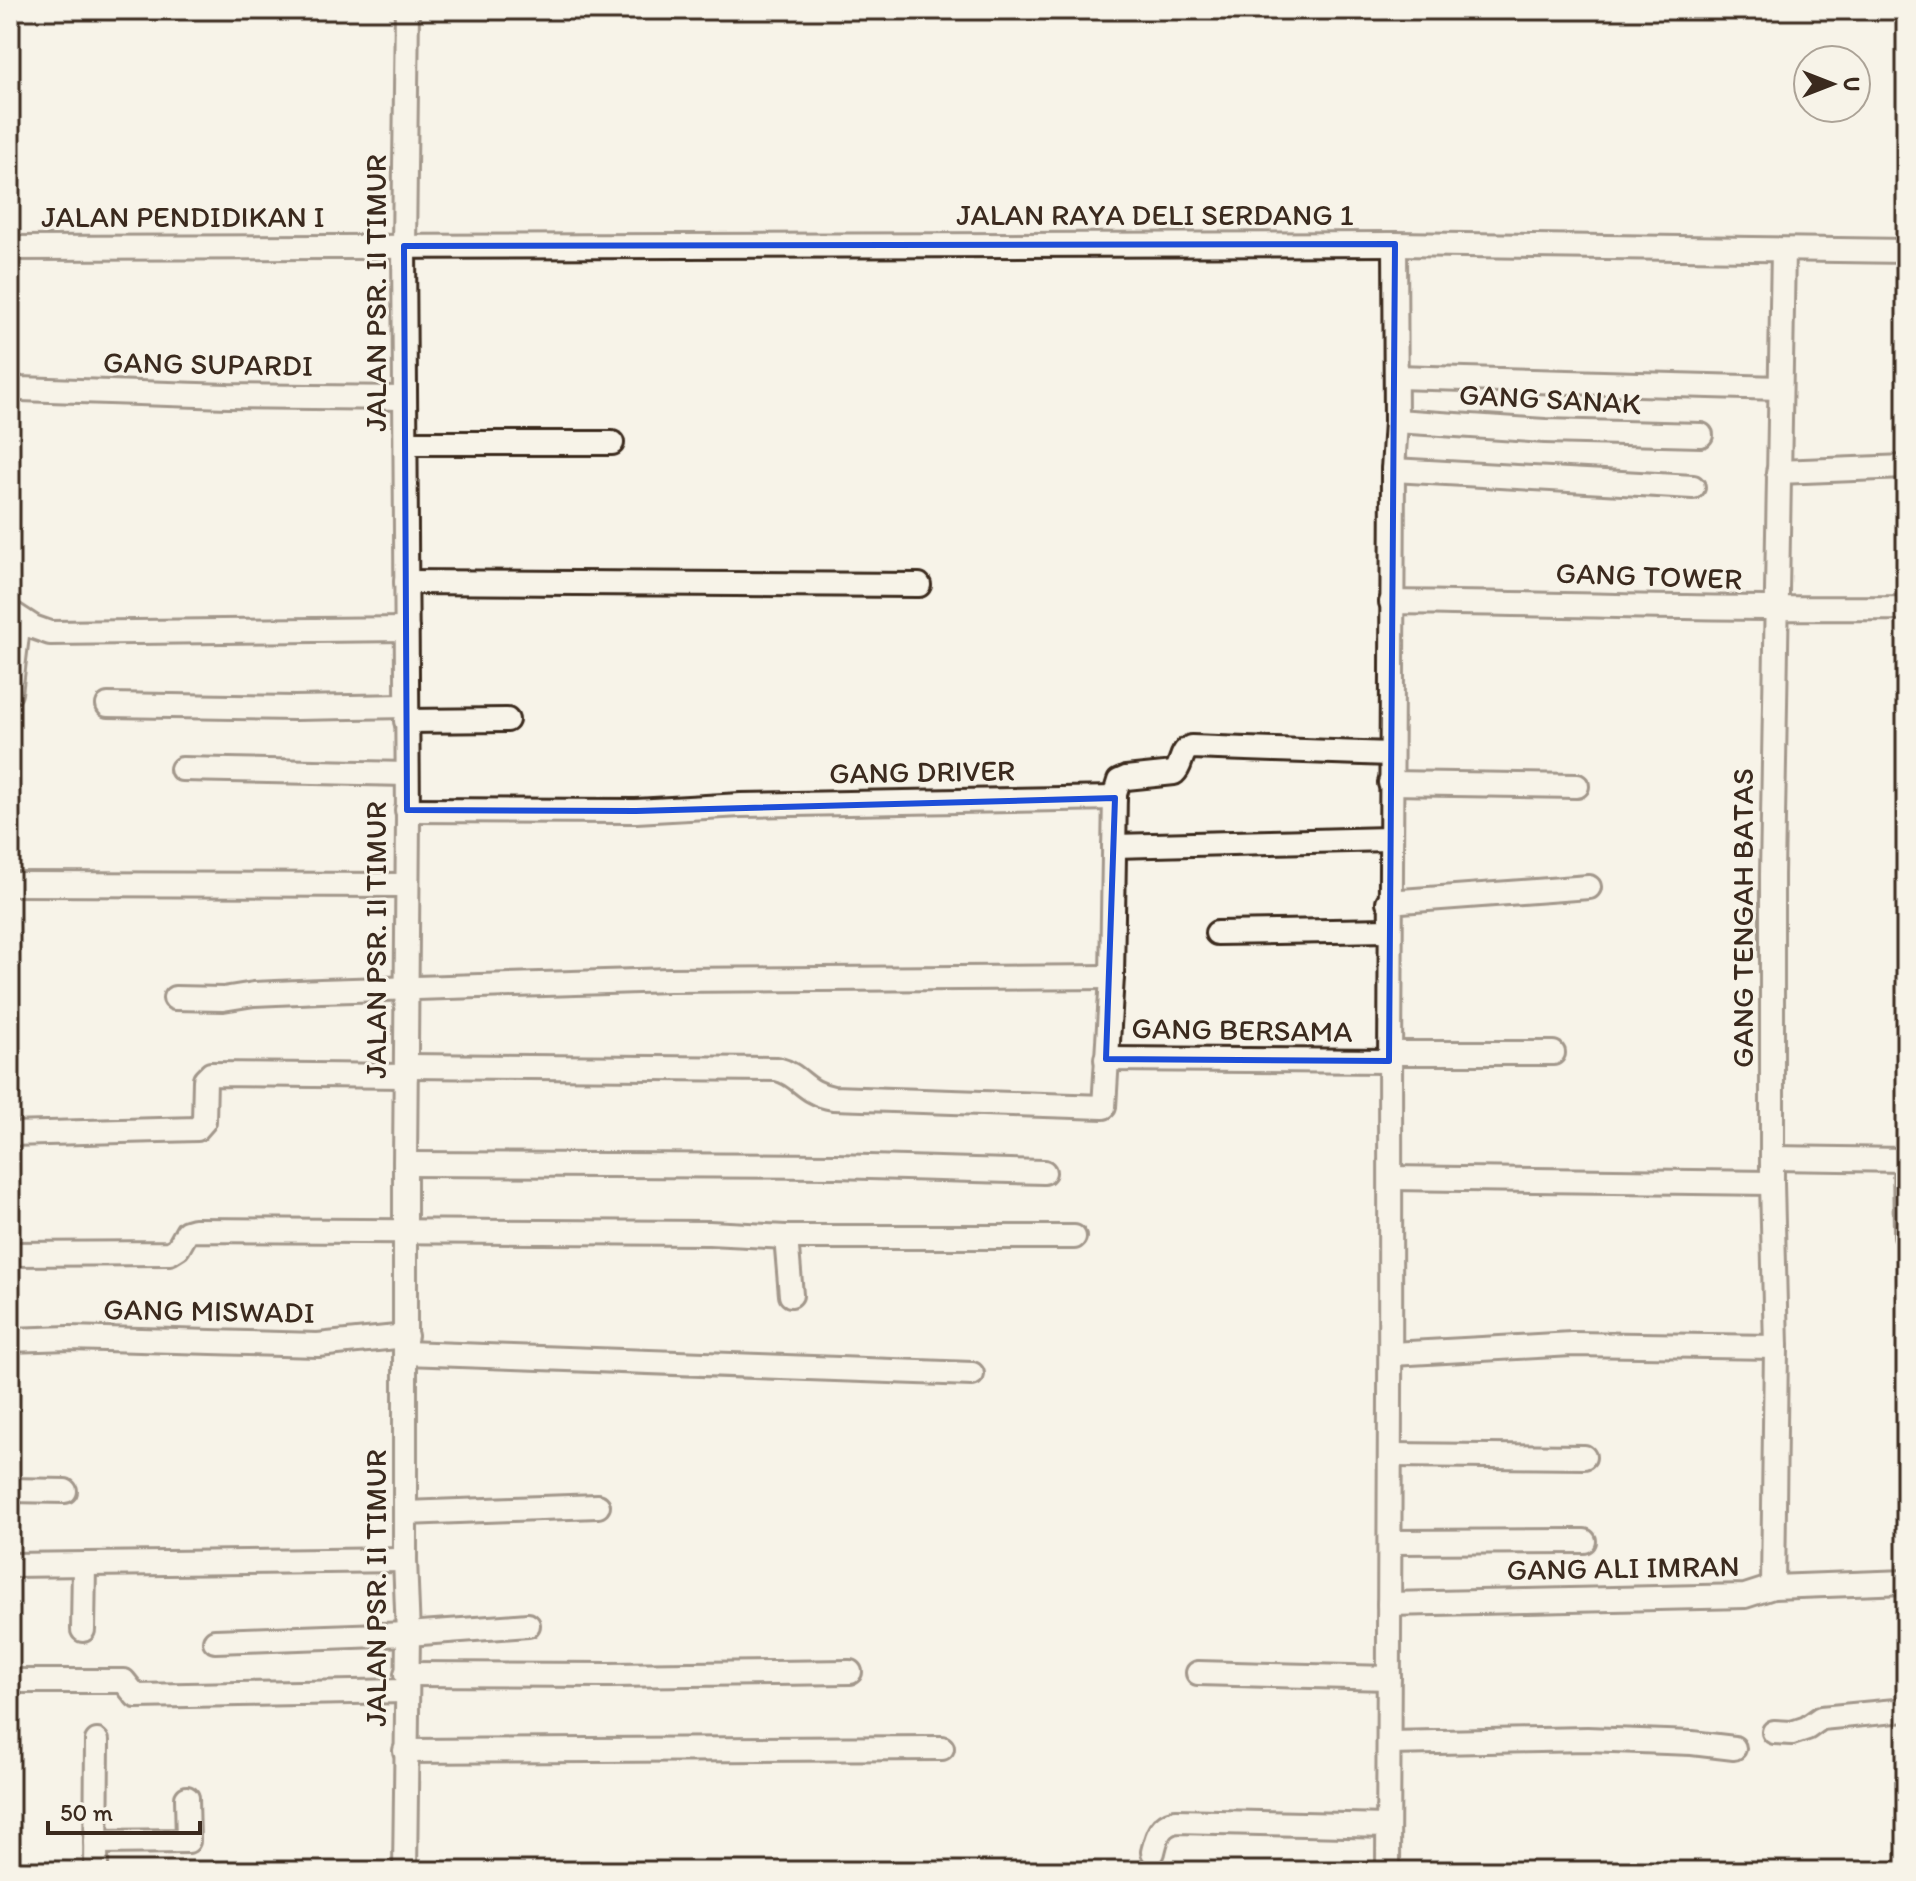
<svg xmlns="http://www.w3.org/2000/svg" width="1916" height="1881" font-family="Itim,sans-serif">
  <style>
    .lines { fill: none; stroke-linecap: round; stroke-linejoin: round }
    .street-casing { stroke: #3b2a1e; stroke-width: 28 }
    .street { stroke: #f7f3e8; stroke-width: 22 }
    .marked { fill: none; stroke: #1d4ed8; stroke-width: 6; stroke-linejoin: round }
    .labels { text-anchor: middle; stroke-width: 6; stroke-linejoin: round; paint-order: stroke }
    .street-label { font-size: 30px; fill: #3b2a1e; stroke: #f7f3e8 }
  </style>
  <rect width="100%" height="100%" fill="#f7f3e8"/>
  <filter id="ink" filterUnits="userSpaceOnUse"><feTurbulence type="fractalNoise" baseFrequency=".0125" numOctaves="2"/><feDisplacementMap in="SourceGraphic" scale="16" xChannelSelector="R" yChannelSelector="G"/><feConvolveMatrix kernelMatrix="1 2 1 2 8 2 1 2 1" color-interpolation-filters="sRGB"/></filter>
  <g filter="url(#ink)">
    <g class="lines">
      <!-- street casing -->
      <g class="street-casing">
        <g id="street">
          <polyline points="10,248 1395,244 1906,251"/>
          <polyline points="1396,377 1780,388"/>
          <polyline points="10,385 20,389 228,396 405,398"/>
          <polyline points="1396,421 1545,431 1701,435"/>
          <polyline points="407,443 612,443"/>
          <polyline points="1393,470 1693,487"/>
          <polyline points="1778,472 1906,467"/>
          <polyline points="406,582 919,585"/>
          <path d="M1391 602C1563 604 1734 610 1906 608"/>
          <polyline points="10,612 33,627 50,633 407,629"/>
          <polyline points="10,693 19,619"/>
          <polyline points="108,705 295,708 406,706"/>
          <polyline points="406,721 507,720"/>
          <polyline points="182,769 407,774"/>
          <polyline points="1390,783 1577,786"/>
          <polyline points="407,810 636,811 741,805 1115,798"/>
          <polyline points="1114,846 1389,839"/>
          <polyline points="10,884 406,885"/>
          <polyline points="1388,902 1589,887"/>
          <polyline points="1217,933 1388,930"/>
          <polyline points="175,998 223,999 254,994 321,991 669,980 1112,977"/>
          <polyline points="1390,1053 1553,1053"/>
          <polyline points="1106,1059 1389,1061"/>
          <path d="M406 1066 777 1069C801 1075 804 1093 833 1098L1104 1107 1112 977 1115 794 1119 781 1126 778 1174 773C1183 765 1179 752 1191 747L1391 754"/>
          <polyline points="10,1134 197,1129 204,1121 205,1080 211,1074 406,1076"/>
          <polyline points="1773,1158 1906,1160"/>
          <polyline points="1905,1159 1906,1235"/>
          <polyline points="405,1164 835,1166 1044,1172"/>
          <polyline points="1391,1178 1772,1183"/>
          <polyline points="786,1237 791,1295"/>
          <polyline points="10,1254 170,1253 178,1248 187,1232 194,1230 709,1233 786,1237 1074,1237"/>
          <polyline points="10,1340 69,1338 318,1345 406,1336"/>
          <polyline points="406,1353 972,1374"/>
          <polyline points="1392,1354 1572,1344 1776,1347"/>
          <polyline points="1392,1455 1584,1457"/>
          <polyline points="10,1490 65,1491"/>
          <polyline points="405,1513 598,1506"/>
          <polyline points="1391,1542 1584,1541"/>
          <polyline points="10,1565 405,1560"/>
          <polyline points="1773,1587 1776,1347 1772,1183 1772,875 1783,250"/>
          <polyline points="1389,1604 1745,1596 1773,1587 1906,1582"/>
          <polyline points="83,1630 84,1565"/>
          <polyline points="215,1641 408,1634 528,1625"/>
          <polyline points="1198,1673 1389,1678"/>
          <polyline points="406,1674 609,1675 850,1672"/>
          <polyline points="10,1681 124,1681 136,1696 406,1691"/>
          <polyline points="1774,1732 1792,1733 1807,1728 1821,1718 1906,1710"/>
          <polyline points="1389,1743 1587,1739 1692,1743 1734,1748"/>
          <polyline points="405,1751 942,1748"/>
          <polyline points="96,1842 188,1841 187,1798"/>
          <path d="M1153 1852C1157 1836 1159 1825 1176 1821L1388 1826"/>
          <polyline points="96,1871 97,1741"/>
          <polyline points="405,1871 408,1634 405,1560 405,1164 408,819 404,246 407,10"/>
          <path d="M1388 1871C1393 1404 1387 937 1393 470L1396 421 1395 244"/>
        </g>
      </g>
      <!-- street -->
      <use href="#street" class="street"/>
    </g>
  </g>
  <!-- marked area -->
  <path d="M0 0H1916V1881H0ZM1395 244 1389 1061 1106 1059 1115 798 636 811 407 810 404 246Z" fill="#f7f3e8" fill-opacity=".55" fill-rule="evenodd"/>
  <path class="marked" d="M1395 244 1389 1061 1106 1059 1115 798 636 811 407 810 404 246Z"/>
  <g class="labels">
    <!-- street labels -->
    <g class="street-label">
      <text x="1155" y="225">JALAN RAYA DELI SERDANG 1</text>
      <text x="183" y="227">JALAN PENDIDIKAN I</text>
      <text transform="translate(376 293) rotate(-90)" y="10">JALAN PSR. II TIMUR</text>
      <text transform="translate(208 364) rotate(1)" y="10">GANG SUPARDI</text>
      <text transform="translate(1550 399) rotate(3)" y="10">GANG SANAK</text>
      <text transform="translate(1649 576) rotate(2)" y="10">GANG TOWER</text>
      <text transform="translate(922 772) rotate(-1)" y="10">GANG DRIVER</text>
      <text transform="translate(1743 918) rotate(-90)" y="10">GANG TENGAH BATAS</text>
      <text transform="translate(376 940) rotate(-90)" y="10">JALAN PSR. II TIMUR</text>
      <text transform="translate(1242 1030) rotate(1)" y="10">GANG BERSAMA</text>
      <text transform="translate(209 1311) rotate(1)" y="10">GANG MISWADI</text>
      <text transform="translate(1623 1568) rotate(-1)" y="10">GANG ALI IMRAN</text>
      <text transform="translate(376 1588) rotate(-90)" y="10">JALAN PSR. II TIMUR</text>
    </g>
  </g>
  <!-- margin -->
  <rect width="1916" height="1881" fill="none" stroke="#f7f3e8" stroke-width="40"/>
  <rect x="20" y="20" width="1876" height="1841" fill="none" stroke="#3b2a1e" stroke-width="3" filter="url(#ink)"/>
  <!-- north arrow -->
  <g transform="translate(1832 84) rotate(90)"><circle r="38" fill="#f7f3e8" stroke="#aca397" stroke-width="2"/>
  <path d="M0-6L14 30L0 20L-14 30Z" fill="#3b2a1e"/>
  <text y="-12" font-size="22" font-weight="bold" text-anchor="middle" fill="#3b2a1e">U</text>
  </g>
  <!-- scale -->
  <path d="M48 1821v12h152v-12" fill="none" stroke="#3b2a1e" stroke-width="4"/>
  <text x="60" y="1821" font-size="24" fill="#3b2a1e" stroke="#f7f3e8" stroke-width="6" paint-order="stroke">50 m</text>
</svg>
